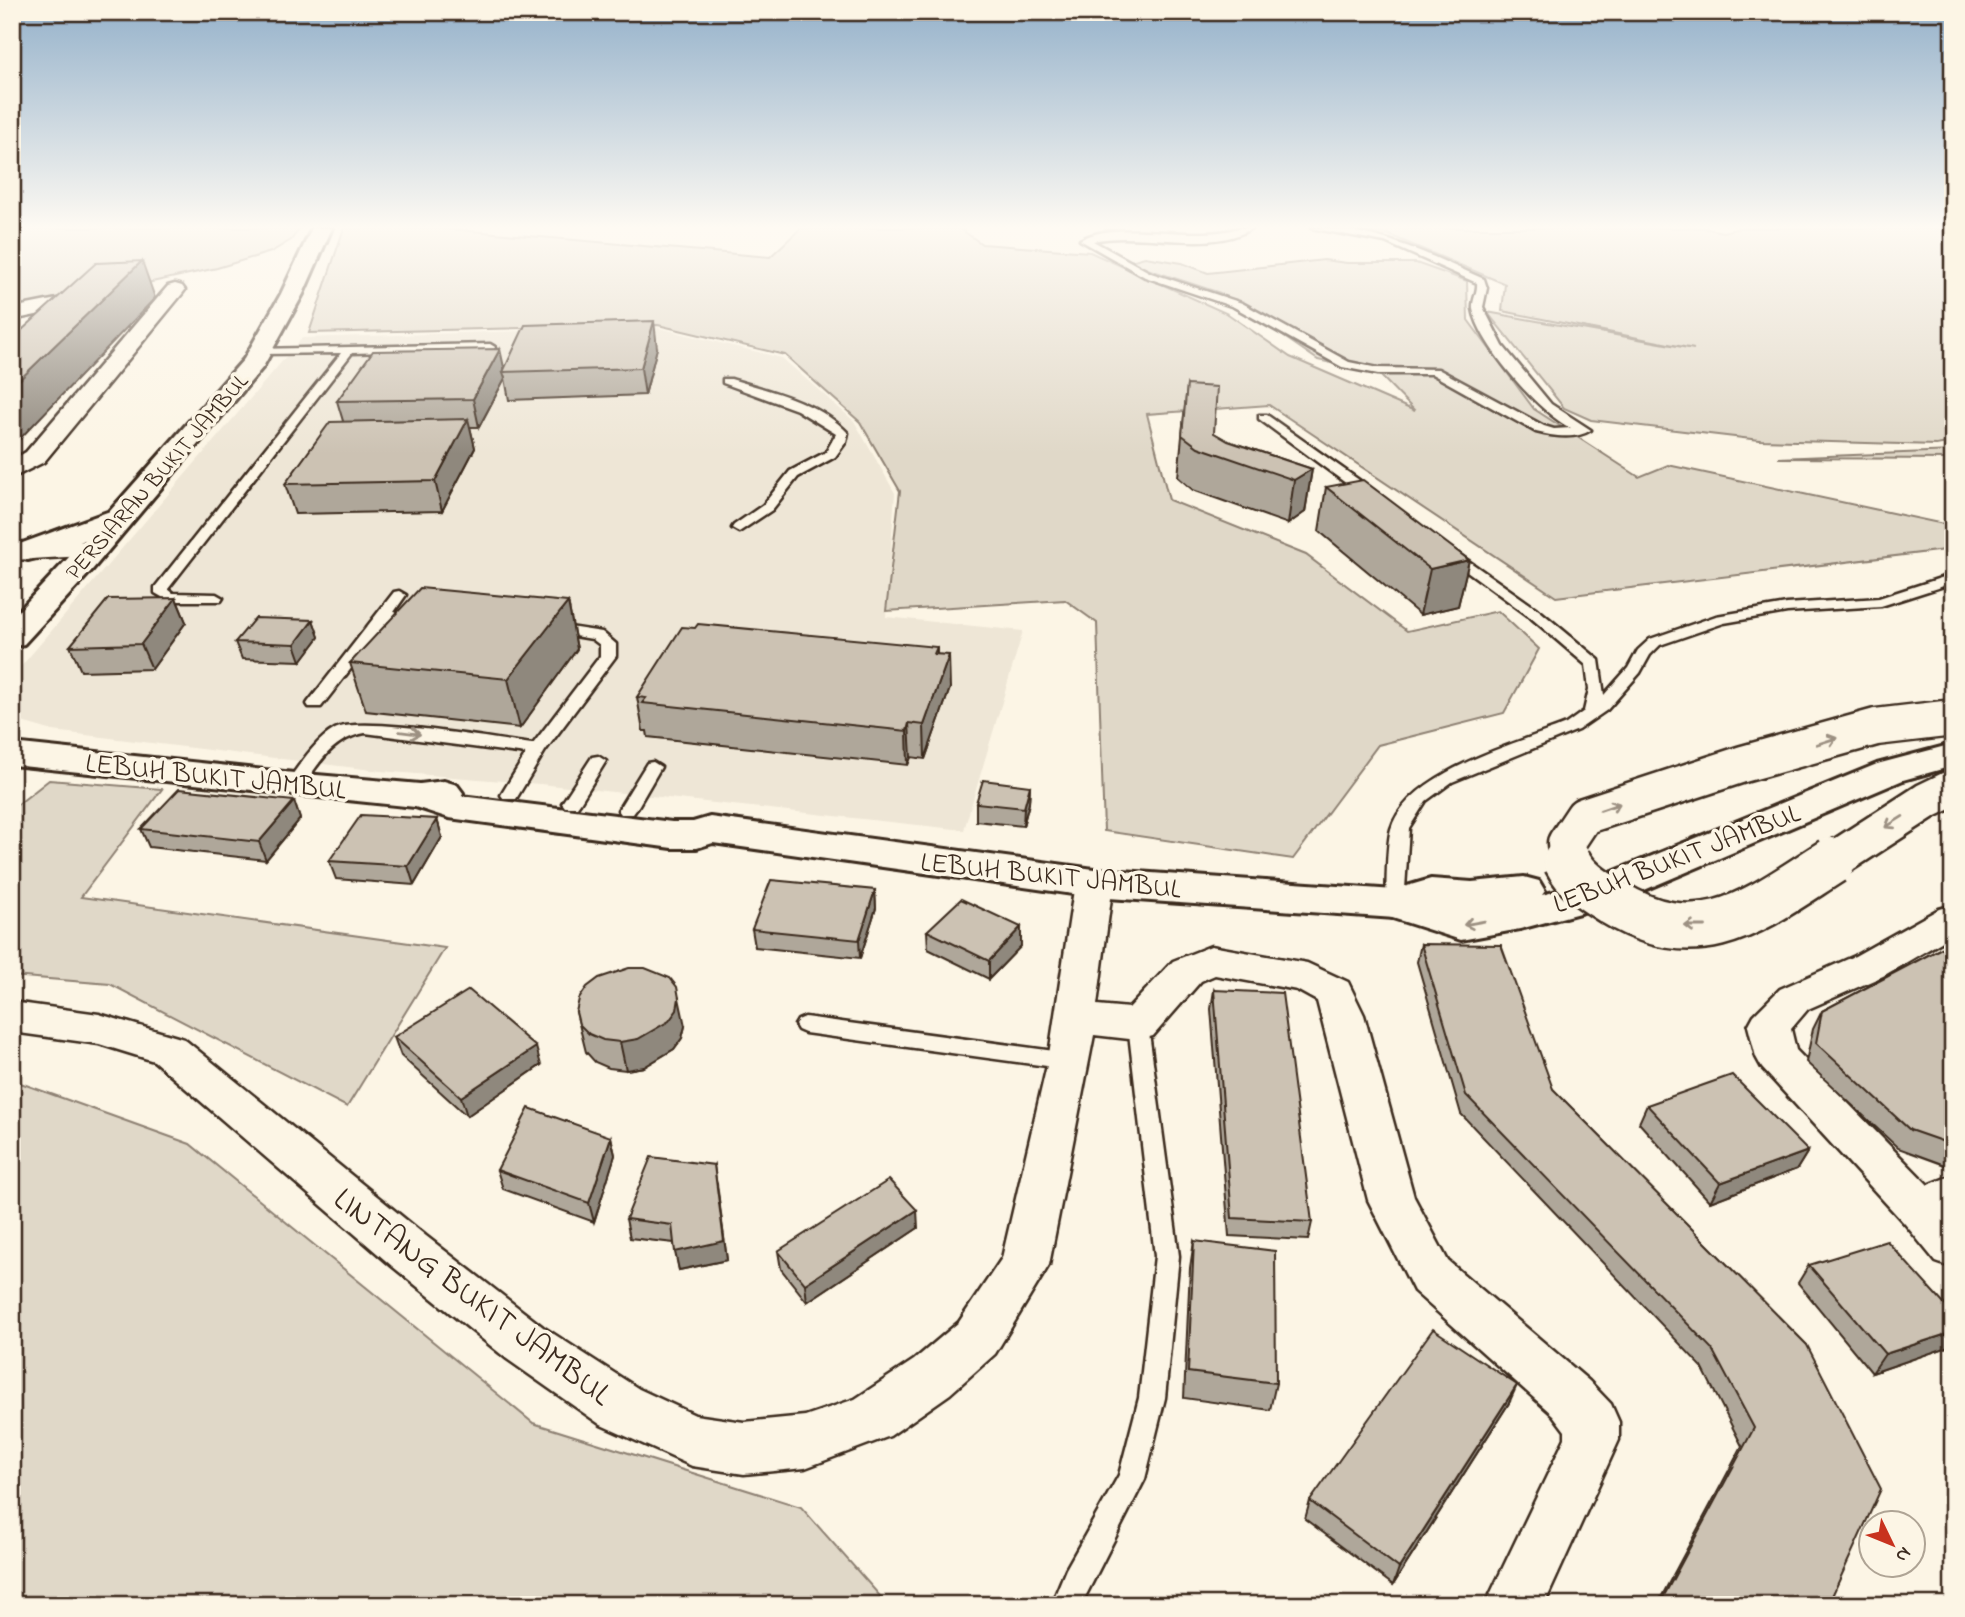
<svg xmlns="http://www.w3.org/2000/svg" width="1965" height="1617" font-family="'Indie Flower',sans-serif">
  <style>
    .built { fill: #eee6d6 }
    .green { fill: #e0d8c8; stroke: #8e8173; stroke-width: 2 }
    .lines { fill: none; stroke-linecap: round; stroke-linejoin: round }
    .service-casing { stroke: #3b2a1e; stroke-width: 5 }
    .minor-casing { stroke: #3b2a1e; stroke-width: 5 }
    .tertiary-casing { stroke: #3b2a1e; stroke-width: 6 }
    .secondary-casing { stroke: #3b2a1e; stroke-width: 6 }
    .primary-casing { stroke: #3b2a1e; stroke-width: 6 }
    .service { fill: #fcf5e5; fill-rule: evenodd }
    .minor { fill: #fcf5e5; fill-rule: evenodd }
    .tertiary { fill: #fcf5e5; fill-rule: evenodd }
    .secondary { fill: #fcf5e5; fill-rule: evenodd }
    .primary { fill: #fcf5e5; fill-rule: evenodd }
    .primary-bridge-far1-casing { stroke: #3b2a1e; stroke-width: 41; stroke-linecap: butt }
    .primary-bridge-casing { stroke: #3b2a1e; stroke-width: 51; stroke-linecap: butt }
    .primary-bridge-far1 { stroke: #fcf5e5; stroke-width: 36 }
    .primary-bridge { stroke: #fcf5e5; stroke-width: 46 }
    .wall { fill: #afa79a; stroke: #3b2a1e; stroke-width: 2 }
    .shaded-wall { fill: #8f887d; stroke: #3b2a1e; stroke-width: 2 }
    .building { fill: #ccc2b3; stroke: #3b2a1e; stroke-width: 2 }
    .oneway { stroke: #9c9082 }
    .labels { text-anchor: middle; stroke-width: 7; stroke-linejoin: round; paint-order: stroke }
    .far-street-label { font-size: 23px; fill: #3b2a1e; stroke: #fcf5e5 }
    .street-label { font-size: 28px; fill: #3b2a1e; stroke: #fcf5e5 }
    .near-street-label { font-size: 33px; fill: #3b2a1e; stroke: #fcf5e5 }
  </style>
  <rect width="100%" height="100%" fill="#fcf5e5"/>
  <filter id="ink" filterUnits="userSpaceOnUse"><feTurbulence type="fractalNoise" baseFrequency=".0143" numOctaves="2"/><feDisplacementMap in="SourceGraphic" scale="14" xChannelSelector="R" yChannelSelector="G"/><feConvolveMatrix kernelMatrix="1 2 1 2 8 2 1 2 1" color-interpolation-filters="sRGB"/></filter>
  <g filter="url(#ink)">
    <!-- built -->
    <polygon class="built" points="655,327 782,358 854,421 895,493 886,617 1023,631 964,830 540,784 380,771 53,731 15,720 18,715 12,712 12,677 302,338"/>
    <!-- green -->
    <g class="green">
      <polygon points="12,228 300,228 291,240 271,252 217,268 12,312"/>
      <polygon points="344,228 436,228 770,257 801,228 959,228 982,244 1090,252 1228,314 1290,357 1415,411 1378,373 1318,360 1220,293 1126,262 1145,257 1182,263 1208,273 1324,260 1347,263 1416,263 1467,281 1468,320 1534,409 1639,477 1668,465 1953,526 1953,549 1556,597 1269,405 1147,414 1169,500 1306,555 1407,631 1498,611 1539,649 1504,713 1378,745 1293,859 1104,831 1097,623 1065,600 886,611 900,491 860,422 785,355 658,325 309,333"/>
      <polygon points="1334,228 1703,228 1723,232 1740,228 1953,228 1953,442 1936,445 1760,440 1591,420 1564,408 1487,312 1694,349 1502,311 1505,284 1387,234"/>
      <polygon points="1953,451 1953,459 1778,458"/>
      <polygon points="49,780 162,789 81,897 445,948 347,1107 110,984 12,976 12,809"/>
      <polygon points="12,1080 190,1144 533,1423 801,1507 888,1605 12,1605"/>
    </g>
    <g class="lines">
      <!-- service casing -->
      <g class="service-casing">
        <g id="service">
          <path d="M1239 228H1252C1211 255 1141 230 1093 241L1151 273 1242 303 1349 362 1378 368 1438 369 1544 426 1554 429 1571 428C1539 413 1479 344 1473 309 1472 300 1478 292 1477 283L1385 242 1311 228C1378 228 1424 253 1484 279L1487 288 1483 307 1503 346 1551 404 1591 430C1576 440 1552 436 1536 432L1432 374H1378L1342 367 1234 307 1145 277 1080 240C1116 218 1192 243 1239 228Z"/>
          <polygon points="490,344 495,347 494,349 352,353 168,589 173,593 216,594 223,598 221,601 169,601 155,593 155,587 341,353 261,354 256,351 257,349"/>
          <path d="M723 379H731C770 391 819 402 848 433L846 442 835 457 798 477 772 510 739 532 732 528 734 525 763 505 790 471 826 452 836 434 797 410 723 383Z"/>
          <polygon points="1259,415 1267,415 1376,492 1376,498 1366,498 1259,419"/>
          <path d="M1450 548 1540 611 1599 660 1604 695 1628 668 1638 650 1650 639 1716 616 1787 604 1879 598 1953 574V583L1881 606 1787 612 1724 623 1660 645 1650 655 1640 673 1607 710 1578 730 1452 782 1426 801 1409 828 1404 904 1402 909H1388L1386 904C1387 884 1386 847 1391 829 1408 772 1516 744 1566 724L1584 711 1589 689 1586 665 1530 617 1445 555V549Z"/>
          <polygon points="399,591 406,595 394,612 423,614 425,617 423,620 388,621 321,707 309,707 307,704 309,701 394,592"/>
          <path d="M550 624 602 632 616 644V656L545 751 516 799H504L501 795 526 754 365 733C331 739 320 763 300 789H288L285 785C298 767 315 740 335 729 362 715 496 740 533 744L600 656V645L592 639 545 631 543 628Z"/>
          <polygon points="598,756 606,761 580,803 577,807 565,807 562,803 592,757"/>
          <polygon points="653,762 661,767 636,810 633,814 621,814 618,810 647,763"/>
          <polygon points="805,1017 1069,1053 1076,1055 1080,1061 1076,1067 1069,1069 805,1033 798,1030 795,1025 798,1020"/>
          <polygon points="1138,1017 1145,1020 1148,1025 1179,1256 1165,1398 1145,1479 1081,1605 1051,1605 1066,1569 1119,1475 1139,1398 1155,1256 1128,1025 1131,1020"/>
        </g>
      </g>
      <!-- minor casing -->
      <g class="minor-casing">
        <g id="minor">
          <polygon points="175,284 182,286 185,290 182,294 44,462 12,478 12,460 26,452 168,286"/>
          <polygon points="92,292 99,294 102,298 99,302 12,320 12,308"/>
          <polygon points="93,541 103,543 107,549 103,555 12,560 12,544"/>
          <polygon points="1094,871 1107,874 1113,883 1097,1005 1129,1008 1173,961 1211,946 1307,963 1348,982 1364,1015 1414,1197 1448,1261 1589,1381 1611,1404 1619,1422 1619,1440 1544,1605 1485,1605 1565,1438 1565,1431 1553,1415 1414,1291 1368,1200 1317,1001 1297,990 1215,975 1201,981 1153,1036 1138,1040 1094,1035 1049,1265 995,1354 950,1394 890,1436 805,1468 744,1474 692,1466 601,1425 507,1359 392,1266 154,1061 99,1044 12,1032 12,1002 99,1014 184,1039 426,1236 543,1327 639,1389 695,1415 744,1422 805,1416 855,1399 914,1360 959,1322 1002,1258 1048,1061 1075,883 1081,874"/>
          <polygon points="1953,905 1953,935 1883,976 1808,1009 1791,1029 1796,1050 1928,1185 1953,1175 1953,1268 1936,1262 1905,1224 1762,1068 1756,1057 1748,1026 1754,1015 1780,989 1855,956 1939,909"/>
        </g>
      </g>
      <!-- tertiary casing -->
      <g class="tertiary-casing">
        <polygon id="tertiary" points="312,228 332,228 303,294 263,367 92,570 24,644 12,647 12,618 85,540 39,557 28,560 17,557 13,551 17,545 110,511 244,359 281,294"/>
      </g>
      <!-- secondary casing -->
      <g class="secondary-casing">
        <polygon id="secondary" points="12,743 294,773 420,784 444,781 457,785 463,793 461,796 672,822 693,822 710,817 1094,869 1395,890 1410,894 1416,904 1410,914 1395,918 1094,897 713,843 697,848 672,848 449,818 415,807 12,765"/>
      </g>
      <!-- primary casing -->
      <g class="primary-casing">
        <polygon id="primary" points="1953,744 1953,766 1903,780 1609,905 1520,929 1461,940 1380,914 1374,904 1380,894 1431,879 1472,882 1524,877 1539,881 1545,891 1542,895 1581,885 1877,764"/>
      </g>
      <!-- service -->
      <use href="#service" class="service"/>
      <!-- minor -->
      <use href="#minor" class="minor"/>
      <!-- tertiary -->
      <use href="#tertiary" class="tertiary"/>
      <!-- secondary -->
      <use href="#secondary" class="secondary"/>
      <!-- primary -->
      <use href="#primary" class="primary"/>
      <!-- primary-bridge-far1 casing -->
      <g class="primary-bridge-far1-casing">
        <g id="primary-bridge-far1">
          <polyline points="1568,863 1566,843 1584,816 1743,764 1876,727 1953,718"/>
          <polyline points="1830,863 1926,801 1953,788"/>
        </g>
      </g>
      <!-- primary-bridge casing -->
      <g class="primary-bridge-casing">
        <path id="primary-bridge" d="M1567 861C1577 881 1595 891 1614 903 1702 957 1758 908 1832 861"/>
      </g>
      <!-- primary-bridge-far1 -->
      <use href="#primary-bridge-far1" class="primary-bridge-far1"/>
      <!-- primary-bridge -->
      <use href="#primary-bridge" class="primary-bridge"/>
    </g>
    <!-- wall -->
    <g class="wall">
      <polygon points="657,348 645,395 509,400 505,378 479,427 470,427 475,448 442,511 295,514 285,484 343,421 337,401 504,370"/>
      <polygon points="1187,385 1214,433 1228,441 1312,469 1305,512 1288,524 1193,490 1178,477"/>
      <polygon points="1326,487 1469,560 1458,606 1420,615 1319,531"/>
      <polygon points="176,598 186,622 152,669 81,671 70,646"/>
      <polygon points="568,602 577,649 520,728 366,711 350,663"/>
      <polygon points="313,620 319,637 301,661 242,659 235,642"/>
      <polygon points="937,647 937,654 950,688 925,759 911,757 908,765 648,737 647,731 643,731 637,697"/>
      <polygon points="1030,786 1029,803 1023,826 976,821 976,803"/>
      <polygon points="294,801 300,819 266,860 149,847 141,829"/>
      <polygon points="437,819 442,837 414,885 336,879 329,861"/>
      <polygon points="875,890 876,908 860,958 755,947 752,929"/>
      <polygon points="1021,927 1021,946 989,979 928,949 927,931"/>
      <polygon points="1953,942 1953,1168 1898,1148 1806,1062 1813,1029 1822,1011"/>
      <polygon points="1421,944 1553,1089 1807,1345 1828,1605 1657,1605 1742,1446 1702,1367 1461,1114 1417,962"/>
      <polygon points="1214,990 1312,1222 1308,1240 1229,1236 1211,1009"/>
      <polygon points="576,1012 685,1026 682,1038 674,1049 644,1067 626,1070 609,1068 595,1062 586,1052"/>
      <polygon points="394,1037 541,1065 467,1116 401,1056"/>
      <polygon points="1647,1105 1808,1151 1797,1169 1710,1202 1639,1123"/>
      <polygon points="611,1137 615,1155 594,1222 503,1189 497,1170"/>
      <polygon points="717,1184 727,1260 679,1270 674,1243 630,1238 626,1219"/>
      <polygon points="918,1228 807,1302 781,1269 778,1251"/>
      <polygon points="1194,1241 1276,1383 1270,1410 1184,1398 1190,1268"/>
      <polygon points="1809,1265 1953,1314 1953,1344 1951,1346 1872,1373 1798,1283"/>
      <polygon points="1509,1403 1393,1585 1305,1519 1310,1501"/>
    </g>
    <!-- shaded-wall -->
    <g class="shaded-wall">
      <polygon points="142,261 155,298 12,447 12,387"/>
      <polygon points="654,321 657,348 645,395 641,368"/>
      <polygon points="500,349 505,372 503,372 505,378 479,427 473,399"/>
      <polygon points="468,419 475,448 442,511 435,481"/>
      <polygon points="1312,469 1305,512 1288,524 1294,480"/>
      <polygon points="1469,560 1458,606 1420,615 1430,569"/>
      <polygon points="176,598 186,622 152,669 141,644"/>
      <polygon points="568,602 577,649 520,728 508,679"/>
      <polygon points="313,620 319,637 301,661 295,644"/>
      <polygon points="949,655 950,688 925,759 924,725"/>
      <polygon points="909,723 911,757 908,765 907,731"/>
      <polygon points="1030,786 1029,803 1023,826 1024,808"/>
      <polygon points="294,801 300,819 266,860 259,842"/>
      <polygon points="437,819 442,837 414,885 408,866"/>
      <polygon points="875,890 876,908 860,958 859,940"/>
      <polygon points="1021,927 1021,946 989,979 989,961"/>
      <polygon points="679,998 685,1026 682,1038 674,1049 644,1067 626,1070 620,1042"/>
      <polygon points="536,1047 541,1065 467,1116 461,1097"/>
      <polygon points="611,1137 615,1155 594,1222 589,1203"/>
      <polygon points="1808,1151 1797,1169 1710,1202 1720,1183"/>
      <polygon points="714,1165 727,1260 679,1270 675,1252"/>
      <polygon points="917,1210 918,1228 807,1302 805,1284"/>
      <polygon points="1953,1332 1953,1344 1951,1346 1872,1373 1885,1354"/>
      <polygon points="1517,1385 1509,1403 1393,1585 1399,1568"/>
    </g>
    <!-- building -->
    <g class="building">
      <polygon points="142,261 12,387 12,339 96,263"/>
      <polygon points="654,321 641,368 503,372 525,325"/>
      <polygon points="500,349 473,399 337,401 373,351"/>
      <polygon points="1187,385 1217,387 1214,433 1228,441 1312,469 1294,480 1198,447 1182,435"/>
      <polygon points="468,419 435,481 285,484 330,422"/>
      <polygon points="1363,480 1469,560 1430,569 1326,487"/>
      <polygon points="420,588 568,602 508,679 350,663"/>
      <polygon points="176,598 141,644 70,646 108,599"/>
      <polygon points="255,618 313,620 295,644 235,642"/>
      <polygon points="698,624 937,647 934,654 949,655 924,725 909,723 907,731 642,703 646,698 637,697 682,627 695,628"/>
      <polygon points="983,780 1030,786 1024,808 976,803"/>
      <polygon points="179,789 294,801 259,842 141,829"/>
      <polygon points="361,815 437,819 408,866 329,861"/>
      <polygon points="771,880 875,890 859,940 752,929"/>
      <polygon points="961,899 1021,927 989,961 927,931"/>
      <polygon points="1953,942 1953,1145 1910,1130 1816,1043 1822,1011"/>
      <polygon points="1421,944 1501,945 1553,1089 1807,1345 1881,1489 1828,1605 1659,1605 1754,1428 1712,1349 1466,1095"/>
      <polygon points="629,968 645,968 670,978 677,987 679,998 677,1010 669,1021 638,1039 620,1042 603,1040 589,1034 579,1024 576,1012 579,999 587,987 599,978"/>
      <polygon points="469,990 536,1047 461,1097 394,1037"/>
      <polygon points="1214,990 1282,993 1312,1222 1232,1218"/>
      <polygon points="1732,1075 1808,1151 1720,1183 1647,1105"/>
      <polygon points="529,1108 611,1137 589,1203 497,1170"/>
      <polygon points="651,1157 714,1165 724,1241 675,1252 672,1225 626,1219"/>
      <polygon points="889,1180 917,1210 805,1284 778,1251"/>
      <polygon points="1194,1241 1275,1251 1276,1383 1188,1372"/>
      <polygon points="1887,1241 1953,1314 1953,1332 1885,1354 1809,1265"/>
      <polygon points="1433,1329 1517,1385 1399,1568 1310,1501"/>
    </g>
    <!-- one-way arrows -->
    <defs><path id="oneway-shaft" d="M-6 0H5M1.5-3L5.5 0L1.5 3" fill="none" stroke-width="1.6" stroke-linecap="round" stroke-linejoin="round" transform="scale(1.75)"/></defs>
    <g class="oneway">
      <use href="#oneway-shaft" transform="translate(410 733) rotate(7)"/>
      <use href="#oneway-shaft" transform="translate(1827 741) rotate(-18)"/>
      <use href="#oneway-shaft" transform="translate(1610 807) rotate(-19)"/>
      <use href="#oneway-shaft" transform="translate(1894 822) rotate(148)"/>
      <use href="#oneway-shaft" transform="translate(1474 923) rotate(170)"/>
      <use href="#oneway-shaft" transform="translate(1695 926) rotate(-180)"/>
    </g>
  </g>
  <!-- sky -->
  <linearGradient id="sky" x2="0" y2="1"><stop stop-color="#94b1ca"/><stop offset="0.5" stop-color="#fefaf3"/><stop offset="1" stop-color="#fefaf3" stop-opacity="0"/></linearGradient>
  <rect width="1965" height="454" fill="url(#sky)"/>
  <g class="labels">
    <!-- far-street labels -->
    <g class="far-street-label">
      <text transform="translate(156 476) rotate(-49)" y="8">PERSIARAN BUKIT JAMBUL</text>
    </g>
    <!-- street labels -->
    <g class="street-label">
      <text transform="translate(216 775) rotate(6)" y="10">LEBUH BUKIT JAMBUL</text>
      <text transform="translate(1676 857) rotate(-21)" y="10">LEBUH BUKIT JAMBUL</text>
      <text transform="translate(1051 874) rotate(6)" y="10">LEBUH BUKIT JAMBUL</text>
    </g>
    <!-- near-street labels -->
    <g class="near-street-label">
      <text transform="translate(474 1295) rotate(37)" y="12">LINTANG BUKIT JAMBUL</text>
    </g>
  </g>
  <!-- margin -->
  <rect width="1965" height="1617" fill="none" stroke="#fcf5e5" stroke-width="42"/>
  <rect x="21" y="21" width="1923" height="1575" fill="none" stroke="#3b2a1e" stroke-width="2.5" filter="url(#ink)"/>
  <!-- north arrow -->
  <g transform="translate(1892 1544) rotate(133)"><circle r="33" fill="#fcf5e5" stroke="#afa495" stroke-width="2"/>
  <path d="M0-5L12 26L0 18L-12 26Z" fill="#c8321e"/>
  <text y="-10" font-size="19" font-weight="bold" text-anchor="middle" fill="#3b2a1e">N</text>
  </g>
</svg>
